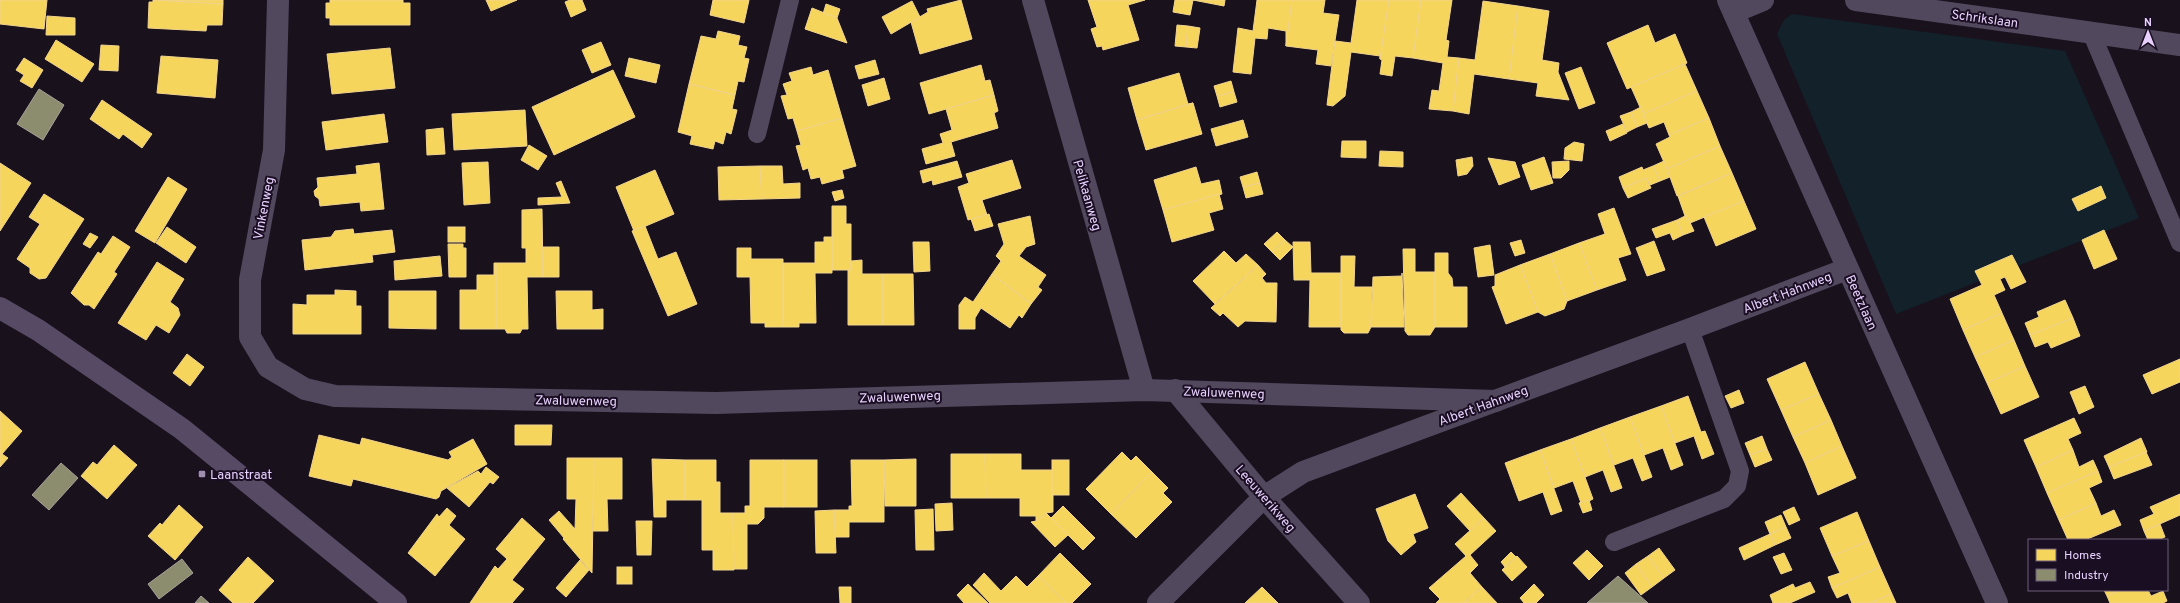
<svg xmlns="http://www.w3.org/2000/svg" width="2180" height="603" font-family="Overpass,sans-serif">
  <style>
    .green { fill: #12212a }
    .homes { fill: #f6d55c; stroke: #f2d48d }
    .industry { fill: #8c8c6e; stroke: #a8a199 }
    .lines { fill: none; stroke-linecap: round; stroke-linejoin: round }
    .lane { stroke: #51485e; stroke-width: 18 }
    .street { stroke: #51485e; stroke-width: 22 }
    .secondary { stroke: #564a64; stroke-width: 22 }
    .poi-dot { fill: #a08eaf; stroke: #1a0e22; stroke-width: 1.5 }
    .labels { text-anchor: middle; stroke-width: 4; stroke-linejoin: round; paint-order: stroke }
    .street-label { font-size: 13px; fill: #e8d1fe; stroke: #1a0e22 }
    .poi-label { font-size: 13px; fill: #e8d1fe; stroke: #1a0e22; text-anchor: start }
  </style>
  <rect width="100%" height="100%" fill="#19121d"/>
  <!-- green -->
  <polygon class="green" points="1792,14 2065,51 2139,218 1896,314 1777,34 1784,20"/>
  <!-- homes -->
  <g class="homes">
    <polygon points="0,0 47,0 44,29 0,24"/>
    <polygon points="153,0 223,0 223,4"/>
    <polygon points="153,0 223,4 222,25 207,25 206,31 148,28 149,2 153,2"/>
    <polygon points="330,0 403,0 403,3 410,3 410,25 330,25 330,18 326,18 326,3 330,3"/>
    <polygon points="486,0 517,0 491,11"/>
    <polygon points="570,0 582,0 586,10 571,17 565,2"/>
    <polygon points="713,0 749,0 744,23 710,15"/>
    <polygon points="961,0 972,39 920,54 911,22 928,12 927,9"/>
    <polygon points="1088,0 1145,0 1128,5 1139,40 1103,50 1102,46 1097,47 1091,29 1097,27"/>
    <polygon points="1175,0 1193,0 1190,15 1173,12"/>
    <polygon points="1193,0 1225,0 1224,6"/>
    <polygon points="1257,0 1292,0 1286,46 1286,31 1268,28 1267,39 1255,38 1251,74 1233,72 1238,28 1253,31"/>
    <polygon points="1292,0 1325,0 1323,13 1339,15 1331,66 1316,64 1318,50 1286,46"/>
    <polygon points="1357,0 1389,0 1380,59 1380,56 1351,52 1345,96 1333,106 1327,105 1335,41 1351,43"/>
    <polygon points="1389,0 1421,0 1413,58 1395,56 1392,76 1380,74 1382,60 1380,59"/>
    <polygon points="1421,0 1452,0 1446,40 1449,41 1447,57 1459,58 1453,111 1429,109 1432,90 1439,91 1443,63 1413,58"/>
    <polygon points="912,1 920,17 891,34 882,17"/>
    <polygon points="1483,1 1518,6 1509,79 1474,74 1469,114 1453,111 1459,58 1475,60"/>
    <polygon points="826,4 840,9 837,18 823,14"/>
    <polygon points="1518,6 1549,11 1542,60 1559,63 1558,72 1569,100 1536,96 1538,83 1509,79"/>
    <polygon points="812,8 837,18 847,43 805,29"/>
    <polygon points="47,16 75,18 75,35 46,35"/>
    <polygon points="1177,25 1188,26 1186,47 1175,46"/>
    <polygon points="1648,25 1655,43 1675,34 1687,63 1627,89 1607,43"/>
    <polygon points="1188,26 1200,28 1197,48 1186,47"/>
    <polygon points="718,31 740,36 738,45 747,47 744,58 749,59 744,82 738,81 735,95 689,84 701,36 716,39"/>
    <polygon points="56,40 94,64 82,82 45,59"/>
    <polygon points="601,42 611,65 592,73 582,50"/>
    <polygon points="101,45 119,46 118,71 99,70"/>
    <polygon points="390,48 395,88 332,94 327,54"/>
    <polygon points="161,56 218,60 215,98 157,93"/>
    <polygon points="24,58 43,70 32,88 20,81 24,75 16,70"/>
    <polygon points="629,58 660,65 656,83 625,76"/>
    <polygon points="875,60 879,74 859,79 855,66"/>
    <polygon points="1685,64 1697,91 1643,114 1631,87"/>
    <polygon points="981,65 985,81 990,80 994,95 929,114 920,83"/>
    <polygon points="811,67 813,75 828,70 842,118 797,131 793,118 788,119 781,96 787,95 783,84 792,81 789,73"/>
    <polygon points="1581,67 1595,103 1579,109 1565,73"/>
    <polygon points="613,70 635,117 554,155 532,107"/>
    <polygon points="1179,73 1188,104 1193,103 1137,120 1128,88"/>
    <polygon points="884,78 890,99 868,106 862,85"/>
    <polygon points="1231,81 1234,92 1217,96 1214,86"/>
    <polygon points="689,84 735,95 732,109 737,110 731,134 726,132 723,144 715,141 713,149 690,144 692,136 678,132"/>
    <polygon points="1697,91 1709,118 1669,135 1664,122 1649,128 1643,114"/>
    <polygon points="1234,92 1237,102 1220,107 1217,96"/>
    <polygon points="994,95 998,111 994,113 998,128 951,142 955,156 926,164 922,149 943,143 940,134 952,130 946,109"/>
    <polygon points="102,100 152,134 142,148 123,134 119,139 90,119"/>
    <polygon points="1193,103 1202,134 1146,150 1137,120"/>
    <polygon points="1641,107 1647,123 1637,127 1631,112"/>
    <polygon points="525,110 527,146 454,150 452,114"/>
    <polygon points="1631,112 1637,127 1627,132 1620,116"/>
    <polygon points="384,114 388,142 326,150 322,122"/>
    <polygon points="842,118 856,166 842,170 844,178 822,184 820,177 811,179 808,168 803,170 796,146 801,145 797,131"/>
    <polygon points="1709,118 1720,146 1667,169 1656,144 1670,137 1669,135"/>
    <polygon points="1243,120 1248,137 1216,146 1211,129"/>
    <polygon points="1623,124 1627,133 1610,141 1606,131"/>
    <polygon points="443,128 445,154 427,155 426,130"/>
    <polygon points="1342,141 1366,141 1366,158 1341,157"/>
    <polygon points="1574,142 1584,144 1582,161 1564,159 1565,148"/>
    <polygon points="529,145 547,156 538,170 521,160"/>
    <polygon points="1720,146 1732,173 1677,196 1667,169"/>
    <polygon points="1380,151 1403,152 1403,167 1379,166"/>
    <polygon points="1472,157 1473,166 1467,174 1458,176 1456,160"/>
    <polygon points="1544,157 1553,183 1531,190 1522,165"/>
    <polygon points="1488,158 1515,162 1520,177 1499,185"/>
    <polygon points="1012,160 1021,188 982,200 987,215 968,220 958,187 969,183 966,174"/>
    <polygon points="957,161 962,177 933,185 932,180 923,183 920,171"/>
    <polygon points="1569,161 1569,170 1561,178 1553,178 1552,162"/>
    <polygon points="1664,161 1670,177 1660,181 1653,166"/>
    <polygon points="488,162 490,203 464,205 462,163"/>
    <polygon points="0,163 31,183 0,231"/>
    <polygon points="379,163 384,209 361,211 360,202 320,206 319,199 315,196 314,191 318,187 317,178 357,174 356,166"/>
    <polygon points="760,166 762,199 719,200 718,167"/>
    <polygon points="760,166 782,166 783,184 800,183 800,198 762,199"/>
    <polygon points="1653,166 1660,181 1650,185 1646,178 1623,188 1619,177 1642,167 1643,170"/>
    <polygon points="1196,167 1201,184 1219,180 1222,194 1163,210 1154,180"/>
    <polygon points="655,170 674,214 634,231 616,187"/>
    <polygon points="1257,172 1260,183 1243,187 1240,177"/>
    <polygon points="1732,173 1744,201 1690,223 1687,216 1685,216 1678,196"/>
    <polygon points="168,177 187,189 155,243 135,231"/>
    <polygon points="1646,178 1651,188 1628,198 1623,188"/>
    <polygon points="561,181 570,203 538,205 538,198 562,197 556,183"/>
    <polygon points="1260,183 1263,194 1246,198 1243,187"/>
    <polygon points="2101,186 2106,198 2078,211 2072,199"/>
    <polygon points="842,190 844,198 835,201 832,192"/>
    <polygon points="44,194 84,219 46,278 39,279 30,273 30,268 17,259 40,224 29,217"/>
    <polygon points="1219,194 1223,209 1209,213 1214,230 1172,242 1163,210"/>
    <polygon points="1744,201 1756,229 1716,246 1704,217"/>
    <polygon points="832,206 846,206 846,224 851,224 851,270 832,270"/>
    <polygon points="1614,208 1631,254 1618,258 1626,280 1597,290 1579,243 1605,234 1598,214"/>
    <polygon points="542,209 543,277 527,277 528,329 522,329 520,333 507,333 505,329 496,329 496,263 526,263 526,248 522,248 522,210"/>
    <polygon points="989,214 993,226 975,231 971,219"/>
    <polygon points="1030,216 1035,244 1026,247 1019,256 1046,275 1038,287 1042,290 1031,304 992,274 1001,261 996,256 1004,244 998,224"/>
    <polygon points="1685,216 1687,216 1694,231 1683,235 1677,220"/>
    <polygon points="1677,220 1683,235 1673,240 1670,233 1656,238 1652,229"/>
    <polygon points="645,226 658,259 676,252 697,304 668,316 632,231"/>
    <polygon points="167,227 196,247 186,263 156,243"/>
    <rect x="448" y="227" width="17" height="15"/>
    <polygon points="353,229 354,234 392,230 395,252 372,255 373,262 305,270 302,240 331,237 335,231"/>
    <polygon points="2104,230 2117,259 2094,269 2082,240"/>
    <polygon points="1277,232 1285,240 1272,252 1264,244"/>
    <polygon points="90,233 98,237 90,248 83,244"/>
    <polygon points="113,236 130,247 114,272 117,274 94,309 89,305 84,305 71,293 98,252 101,254"/>
    <polygon points="824,237 832,237 832,273 815,273 816,323 799,323 799,327 783,327 783,263 815,263 815,242 824,242"/>
    <polygon points="1285,240 1293,247 1280,260 1272,252"/>
    <polygon points="1521,240 1525,253 1515,256 1510,243"/>
    <polygon points="1654,241 1665,270 1647,276 1636,248"/>
    <polygon points="913,242 929,242 930,271 914,272"/>
    <polygon points="1293,242 1310,242 1311,273 1341,273 1341,327 1309,327 1310,280 1294,280"/>
    <polygon points="1579,243 1597,290 1567,301 1550,254"/>
    <polygon points="448,244 463,244 463,248 466,248 466,277 449,277"/>
    <polygon points="1490,245 1494,275 1478,277 1474,248"/>
    <polygon points="542,247 559,247 559,277 543,277"/>
    <polygon points="737,248 751,248 751,259 783,259 783,327 765,327 765,323 751,323 750,277 737,277"/>
    <polygon points="1403,249 1415,249 1415,272 1435,272 1435,327 1430,335 1408,335 1405,331"/>
    <polygon points="1224,251 1236,263 1246,254 1258,265 1215,304 1193,281"/>
    <polygon points="1435,253 1448,253 1448,273 1452,278 1453,287 1467,287 1467,327 1435,327"/>
    <polygon points="1550,254 1567,301 1564,309 1545,316 1538,312 1520,265"/>
    <polygon points="2012,255 2026,282 2011,289 2005,277 2000,279 2005,290 1994,295 2002,313 1963,330 1950,299 1982,285 1975,271"/>
    <polygon points="440,256 442,276 395,280 394,261"/>
    <polygon points="1341,256 1355,256 1354,287 1372,287 1371,327 1368,333 1344,333 1341,330"/>
    <polygon points="862,260 862,274 883,274 883,325 848,325 848,270 851,270 851,261"/>
    <polygon points="157,262 184,279 170,302 178,308 180,315 169,333 156,325 146,340 118,323"/>
    <polygon points="494,263 496,263 496,329 460,329 460,290 477,290 477,275 494,275"/>
    <polygon points="1258,265 1266,274 1262,278 1266,283 1277,283 1276,322 1245,321 1238,327 1223,313 1220,316 1211,308"/>
    <polygon points="1520,265 1538,312 1506,324 1492,287 1495,286 1495,275"/>
    <polygon points="1402,273 1404,327 1371,327 1373,277 1402,276"/>
    <polygon points="883,274 913,274 914,325 883,325"/>
    <polygon points="992,274 1031,304 1022,318 1019,315 1010,328 981,308 975,318 975,329 959,329 959,305 965,297 973,302"/>
    <polygon points="335,290 356,291 356,306 361,306 361,334 293,334 293,304 307,305 307,295 335,295"/>
    <polygon points="389,291 436,291 436,329 389,328"/>
    <polygon points="556,291 592,291 592,310 603,309 603,329 557,329"/>
    <polygon points="2065,300 2073,318 2030,335 2025,323 2039,317 2037,312"/>
    <polygon points="2002,313 2014,340 1975,357 1963,330"/>
    <polygon points="2073,318 2080,336 2051,348 2048,342 2035,347 2030,335"/>
    <polygon points="2014,340 2025,366 1987,383 1975,357"/>
    <polygon points="187,354 204,367 190,386 173,373"/>
    <polygon points="2180,359 2180,382 2152,394 2143,375"/>
    <polygon points="1805,362 1819,394 1781,410 1767,379"/>
    <polygon points="2025,366 2039,397 2001,414 1987,383"/>
    <polygon points="2085,386 2094,407 2079,414 2070,392"/>
    <polygon points="1739,390 1744,403 1731,408 1725,396"/>
    <polygon points="1819,394 1831,420 1793,437 1781,410"/>
    <polygon points="1688,396 1701,432 1705,431 1714,454 1702,459 1694,436 1675,443 1661,406"/>
    <polygon points="1661,406 1683,465 1671,470 1663,448 1644,455 1630,417"/>
    <polygon points="0,411 22,431 2,454 8,458 0,467"/>
    <polygon points="1630,417 1652,477 1642,481 1633,458 1614,465 1600,428"/>
    <polygon points="2074,418 2081,433 2068,439 2073,450 2036,467 2024,440"/>
    <polygon points="1831,420 1842,446 1805,463 1793,437"/>
    <polygon points="515,425 552,425 551,445 515,445"/>
    <polygon points="1600,428 1622,488 1611,492 1603,470 1585,477 1571,439"/>
    <polygon points="319,435 360,445 362,438 448,460 452,457 449,452 473,439 487,464 441,491 439,497 436,499 353,479 351,486 309,476"/>
    <polygon points="1762,436 1767,449 1750,455 1745,443"/>
    <polygon points="2141,438 2147,452 2109,467 2104,456"/>
    <polygon points="1571,439 1593,499 1589,501 1581,503 1573,481 1554,488 1540,450"/>
    <polygon points="114,445 137,465 107,499 81,476 93,462 97,465"/>
    <polygon points="1842,446 1856,478 1818,495 1805,463"/>
    <polygon points="1767,449 1772,460 1755,467 1750,455"/>
    <polygon points="1540,450 1562,511 1551,515 1543,492 1519,501 1505,463"/>
    <polygon points="2073,450 2079,467 2093,460 2098,471 2047,493 2036,467"/>
    <polygon points="1122,452 1131,461 1136,456 1152,472 1111,514 1086,489"/>
    <polygon points="2146,452 2152,465 2114,479 2109,467"/>
    <polygon points="951,454 985,454 986,498 951,498"/>
    <polygon points="985,454 1021,454 1021,470 1053,470 1053,512 1046,513 1036,521 1036,516 1020,516 1020,498 986,498"/>
    <polygon points="567,458 594,458 592,573 563,539 564,538 549,520 559,511 575,529 576,499 567,499"/>
    <polygon points="594,458 622,458 622,499 607,499 608,531 593,531"/>
    <polygon points="652,459 685,460 685,500 666,500 666,517 654,517"/>
    <polygon points="916,459 916,506 885,506 884,460"/>
    <polygon points="685,460 716,460 716,482 720,482 720,513 733,513 734,570 713,570 713,550 702,550 702,500 685,500"/>
    <polygon points="750,460 784,460 784,507 764,507 764,518 758,524 747,524 747,569 734,569 733,513 745,513 745,506 750,506"/>
    <rect x="784" y="460" width="33" height="47"/>
    <polygon points="851,460 884,460 884,522 849,522 849,537 835,537 834,510 849,510 849,506 852,506"/>
    <rect x="1052" y="460" width="17" height="35"/>
    <polygon points="486,467 499,477 493,484 490,482 469,507 447,488 478,471 481,474"/>
    <polygon points="2098,471 2102,482 2089,488 2096,503 2059,520 2047,493"/>
    <polygon points="1152,472 1168,488 1163,493 1172,502 1136,538 1111,514"/>
    <polygon points="1461,493 1484,518 1470,531 1447,506"/>
    <polygon points="1415,494 1428,528 1413,534 1416,542 1401,555 1388,541 1376,509"/>
    <polygon points="2180,494 2180,515 2144,531 2140,520 2154,514 2150,507"/>
    <polygon points="1589,500 1592,510 1583,513 1579,503"/>
    <polygon points="952,503 953,530 936,531 935,504"/>
    <polygon points="2096,503 2101,516 2114,510 2121,525 2085,540 2068,540 2059,520"/>
    <polygon points="179,505 203,527 175,560 148,536 160,523 162,525"/>
    <polygon points="1063,506 1095,538 1083,550 1051,518"/>
    <polygon points="1794,507 1800,520 1789,525 1783,512"/>
    <polygon points="447,508 456,516 449,525 465,539 435,576 408,553 437,514 439,517"/>
    <polygon points="933,509 934,550 916,550 915,510"/>
    <polygon points="834,510 836,553 816,553 815,511"/>
    <polygon points="1857,512 1869,541 1832,556 1820,528"/>
    <polygon points="1046,513 1068,535 1055,547 1031,522 1036,521"/>
    <polygon points="1781,515 1786,527 1770,534 1765,522"/>
    <polygon points="522,518 545,539 512,580 524,589 512,603 470,603 495,566 498,569 507,559 496,549"/>
    <polygon points="1484,518 1496,531 1470,555 1478,565 1470,573 1482,587 1464,603 1436,603 1440,599 1429,588 1466,556 1455,544"/>
    <polygon points="636,521 652,521 651,555 637,555"/>
    <polygon points="2160,524 2165,537 2158,540 2148,540 2144,531"/>
    <polygon points="1786,527 1791,538 1775,545 1770,534"/>
    <polygon points="1770,534 1775,545 1744,560 1739,548"/>
    <polygon points="1869,541 1880,567 1832,588 1828,577 1840,573 1832,556"/>
    <polygon points="1659,548 1675,570 1664,578 1648,556"/>
    <polygon points="1587,550 1603,566 1589,580 1573,563"/>
    <polygon points="1511,552 1516,557 1505,567 1501,562"/>
    <polygon points="1060,553 1091,584 1072,603 1066,603 1038,576"/>
    <polygon points="1784,553 1792,570 1781,574 1773,557"/>
    <polygon points="1517,556 1527,567 1512,581 1502,570"/>
    <polygon points="1648,556 1664,578 1652,587 1636,564"/>
    <polygon points="248,557 274,581 253,603 233,603 219,590"/>
    <polygon points="580,560 589,570 566,597 556,588"/>
    <polygon points="1636,564 1652,587 1641,595 1625,573"/>
    <rect x="617" y="567" width="15" height="17"/>
    <polygon points="1880,567 1892,594 1870,603 1852,603 1848,593 1837,598 1832,588"/>
    <polygon points="984,573 1001,591 1016,576 1027,587 1038,576 1066,603 990,603 973,585"/>
    <polygon points="1810,582 1815,592 1790,603 1773,603 1770,595 1793,584 1795,588"/>
    <polygon points="968,584 988,603 964,603 957,595"/>
    <polygon points="1534,584 1544,595 1536,603 1524,603 1520,598"/>
    <polygon points="839,587 851,587 851,603 840,603"/>
    <polygon points="1262,587 1278,603 1245,603"/>
    <polygon points="1482,587 1497,603 1464,603"/>
    <polygon points="2104,590 2121,590 2107,596"/>
    <polygon points="2121,590 2148,590 2151,596 2163,591 2167,601 2163,603 2110,603 2107,596"/>
    <polygon points="1892,594 1896,603 1870,603"/>
  </g>
  <!-- industry -->
  <g class="industry">
    <polygon points="39,89 64,105 43,140 17,124"/>
    <polygon points="61,463 78,478 49,510 32,495"/>
    <polygon points="182,559 193,573 159,599 148,584"/>
    <polygon points="1618,576 1648,603 1587,603"/>
    <polygon points="201,596 209,603 195,603"/>
  </g>
  <g class="lines">
    <!-- lane -->
    <g class="lane">
      <polyline points="2091,32 2180,243"/>
      <polyline points="757,134 790,0"/>
      <polyline points="1614,542 1724,499 1737,486 1740,471 1690,329"/>
    </g>
    <!-- street -->
    <g class="street">
      <polyline points="278,0 274,150 250,280 250,337 268,367 305,389 335,396 716,403 1144,390 1496,401"/>
      <polyline points="1033,0 1144,390"/>
      <polyline points="1728,0 1997,603"/>
      <polyline points="1856,0 2180,45"/>
      <polyline points="1734,12 1763,0"/>
      <polyline points="1175,390 1264,497 1359,603"/>
      <polyline points="1158,603 1264,497 1303,472 1690,329 1847,269"/>
    </g>
    <!-- secondary -->
    <polyline class="secondary" points="0,308 38,330 182,429 396,603"/>
  </g>
  <!-- markers -->
  <rect class="poi-dot" x="198" y="470" width="8" height="8" rx="2"/>
  <g class="labels">
    <!-- street labels -->
    <g class="street-label">
      <text transform="translate(1985 18) rotate(8)" y="5">Schrikslaan</text>
      <text transform="translate(1088 195) rotate(74)" y="5">Pelikaanweg</text>
      <text transform="translate(263 208) rotate(-79)" y="5">Vinkenweg</text>
      <text transform="translate(1787 292) rotate(-21)" y="5">Albert Hahnweg</text>
      <text transform="translate(1862 302) rotate(66)" y="5">Beetzlaan</text>
      <text transform="translate(1224 392) rotate(2)" y="5">Zwaluwenweg</text>
      <text transform="translate(900 396) rotate(-2)" y="5">Zwaluwenweg</text>
      <text transform="translate(576 400) rotate(1)" y="5">Zwaluwenweg</text>
      <text transform="translate(1483 405) rotate(-20)" y="5">Albert Hahnweg</text>
      <text transform="translate(1266 498) rotate(49)" y="5">Leeuwerikweg</text>
    </g>
    <!-- poi labels -->
    <g class="poi-label">
      <text x="210" y="479">Laanstraat</text>
    </g>
  </g>
  <!-- legend -->
  <rect x="2028" y="539" width="140" height="52" fill="#1a0e22" stroke="#6c5c7a"/>
  <rect x="2036" y="549" width="20" height="12" fill="#f6d55c" stroke="#6c5c7a"/>
  <text x="2064" y="559" font-size="12" fill="#e8d1fe">Homes</text>
  <rect x="2036" y="569" width="20" height="12" fill="#8c8c6e" stroke="#6c5c7a"/>
  <text x="2064" y="579" font-size="12" fill="#e8d1fe">Industry</text>
  <!-- north arrow -->
  <g transform="translate(2148 32)" stroke="#1a0e22" stroke-width="3" paint-order="stroke">
  <path d="M0-3L7 15L0 10L-7 15Z" fill="#e8d1fe"/>
  <text y="-6" font-size="11" font-weight="bold" text-anchor="middle" fill="#e8d1fe">N</text>
  </g>
</svg>
